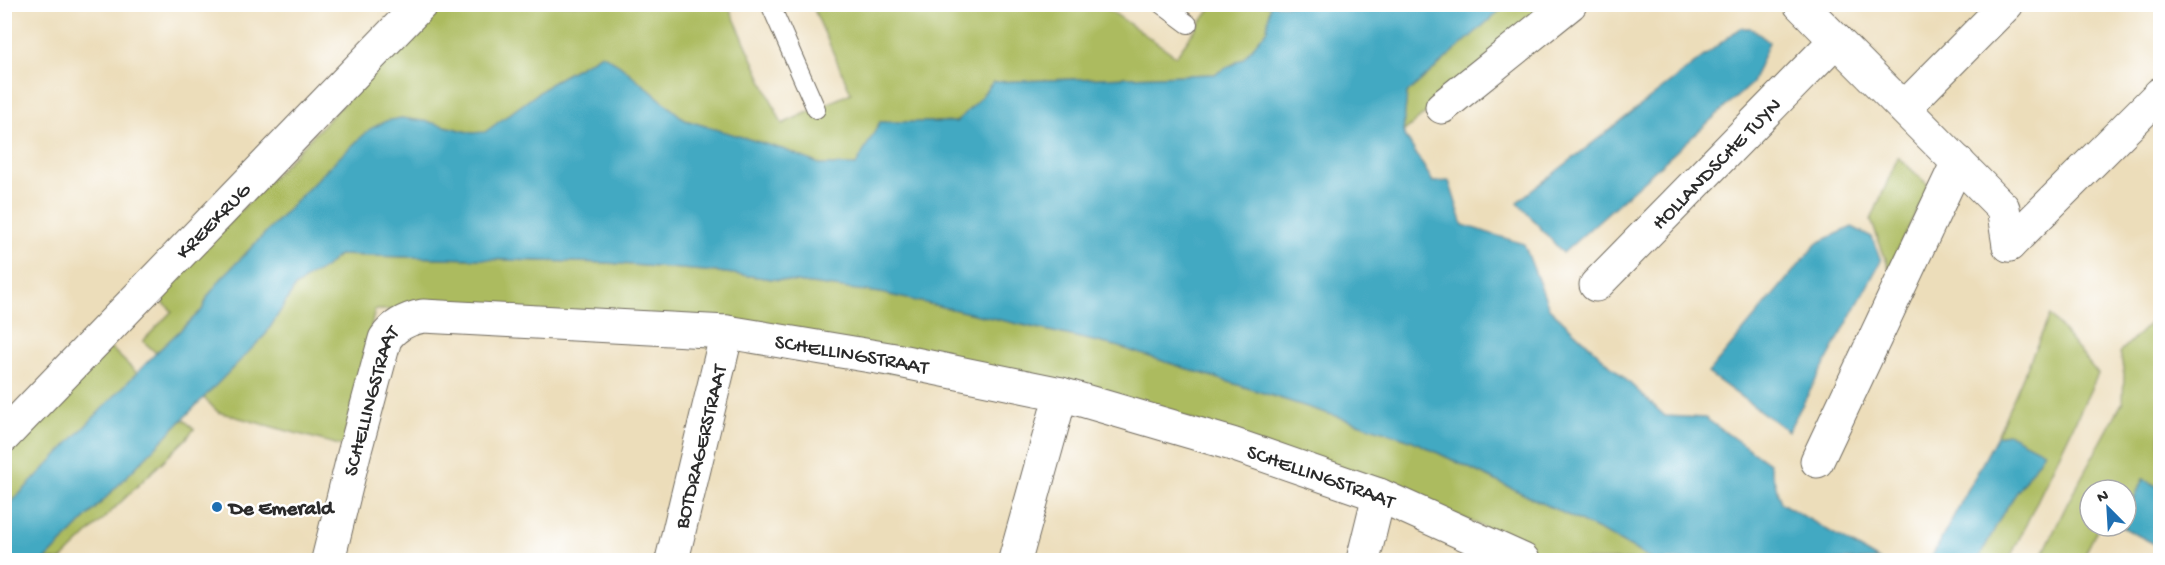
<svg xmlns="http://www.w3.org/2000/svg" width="2165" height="565" font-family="'Gochi Hand',sans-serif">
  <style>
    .green { fill: #acbb5e; stroke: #6c7344; stroke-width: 1.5 }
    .water { fill: #42a9c2; stroke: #366a76; stroke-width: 1.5 }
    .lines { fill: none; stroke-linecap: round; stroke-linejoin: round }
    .lane-casing { stroke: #6f695d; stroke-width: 20 }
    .street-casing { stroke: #6f695d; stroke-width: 35 }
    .lane { stroke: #fff; stroke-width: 18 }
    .street { stroke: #fff; stroke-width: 33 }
    .poi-dot { fill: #1f6fb2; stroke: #fff; stroke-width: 2 }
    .labels { text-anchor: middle; stroke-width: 5; stroke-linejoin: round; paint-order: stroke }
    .street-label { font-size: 21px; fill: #2b2b2b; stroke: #fff }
    .poi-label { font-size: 21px; font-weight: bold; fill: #2b2b2b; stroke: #fff; text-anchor: start }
  </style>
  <rect width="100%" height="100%" fill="#fff"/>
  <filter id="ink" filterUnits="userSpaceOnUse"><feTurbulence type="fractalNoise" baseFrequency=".0167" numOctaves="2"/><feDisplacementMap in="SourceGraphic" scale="12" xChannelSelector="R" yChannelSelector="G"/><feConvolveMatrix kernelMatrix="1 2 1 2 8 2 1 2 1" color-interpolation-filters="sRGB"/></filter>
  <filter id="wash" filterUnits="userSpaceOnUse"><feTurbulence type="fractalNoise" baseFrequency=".008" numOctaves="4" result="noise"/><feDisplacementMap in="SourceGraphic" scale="24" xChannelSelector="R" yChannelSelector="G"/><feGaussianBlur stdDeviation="1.35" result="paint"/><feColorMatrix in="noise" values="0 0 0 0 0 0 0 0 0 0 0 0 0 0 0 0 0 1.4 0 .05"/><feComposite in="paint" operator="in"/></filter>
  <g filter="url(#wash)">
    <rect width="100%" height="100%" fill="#ecddba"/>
    <!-- green -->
    <g class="green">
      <polygon points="439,5 728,5 782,124 851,93 812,5 1102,5 1176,56 1213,5 1270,5 1268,30 1243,59 1215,74 993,82 976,103 956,122 880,122 857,165 821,165 785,150 685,120 620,65 602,54 556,80 485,133 472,133 429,122 401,118 329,167 221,279 208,296 202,310 156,353 143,341 172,311 157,297"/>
      <polygon points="1506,5 1555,5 1403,132 1407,93"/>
      <polygon points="1898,157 1929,186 1889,268 1871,220"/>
      <polygon points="338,255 608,263 718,272 881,293 1116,346 1411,440 1611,536 1653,560 1554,560 1461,517 1173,413 458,310 375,310 343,446 218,412 203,397 266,334 295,287 311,275 325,268"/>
      <polygon points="2160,313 2160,488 2143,479 2126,517 2126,490 2090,490 2090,526 2099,526 2082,560 2040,560 2067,504 2123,401 2124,374 2120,352"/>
      <polygon points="2050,315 2098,374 2009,560 1978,560 2003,513 2009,434 1997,436"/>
      <polygon points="111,348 137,373 5,509 5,457"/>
      <polygon points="183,419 194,429 186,439 61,560 45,560"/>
    </g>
    <!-- water -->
    <g class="water">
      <polygon points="1270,5 1506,5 1407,93 1403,132 1433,182 1449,181 1463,225 1524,244 1549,308 1665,416 1705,418 1769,463 1781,503 1879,560 1653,560 1611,536 1411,440 1116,346 881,293 718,272 608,263 338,255 325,268 311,275 295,287 266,334 45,560 5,560 5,509 156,353 202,310 208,296 221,279 329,167 370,129 386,121 401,118 429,122 472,133 485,132 556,80 602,54 620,65 685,120 785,150 821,165 856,165 880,122 956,122 976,103 993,82 1215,74 1243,59 1267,30"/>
      <polygon points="1740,28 1751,28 1769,42 1752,83 1563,253 1517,202"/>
      <polygon points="1852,227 1872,237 1881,261 1788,431 1708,373 1817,243"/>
      <polygon points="2009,434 2044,452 2003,513 1978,560 1930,560 1997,436"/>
      <polygon points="2143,479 2160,488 2160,547 2122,527 2126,526 2126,517"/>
    </g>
  </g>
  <g filter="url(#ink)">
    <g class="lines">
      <!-- lane casing -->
      <g class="lane-casing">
        <g id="lane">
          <polyline points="770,4 816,109"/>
          <polyline points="1161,4 1188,24"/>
        </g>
      </g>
      <!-- street casing -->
      <g class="street-casing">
        <g id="street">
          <polyline points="1800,4 2003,208 2009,245"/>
          <polyline points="1442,107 1570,4"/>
          <polyline points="1904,108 2007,4"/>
          <polyline points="2009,245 2160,94"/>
          <path id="s1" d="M1596 285 1836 40"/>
          <path id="s2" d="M4 436 421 4"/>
          <polyline points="1817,461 1958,162"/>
          <path id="s3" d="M328 560 354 454 385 339C394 325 407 319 423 316L727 332 895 360 1061 394 1232 444 1379 495 1523 560"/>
          <path id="s4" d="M672 560 727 332"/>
          <polyline points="1015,560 1061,394"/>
          <polyline points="1363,560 1379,495"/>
        </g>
      </g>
      <!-- lane -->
      <use href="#lane" class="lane"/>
      <!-- street -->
      <use href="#street" class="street"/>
    </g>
  </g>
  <!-- markers -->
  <circle class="poi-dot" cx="217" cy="507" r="6"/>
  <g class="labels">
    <!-- street labels -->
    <g class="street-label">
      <text dy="7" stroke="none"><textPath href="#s1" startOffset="171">HOLLANDSCHE TUYN</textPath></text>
      <text dy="7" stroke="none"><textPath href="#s2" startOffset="300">KREEKRUG</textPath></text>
      <text dy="7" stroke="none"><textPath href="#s3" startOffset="705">SCHELLINGSTRAAT</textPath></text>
      <text dy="7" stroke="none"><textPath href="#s3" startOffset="165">SCHELLINGSTRAAT</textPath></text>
      <text dy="7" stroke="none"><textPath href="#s4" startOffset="117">BOTDRAGERSTRAAT</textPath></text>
      <text dy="7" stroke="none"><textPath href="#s3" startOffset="1191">SCHELLINGSTRAAT</textPath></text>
    </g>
    <!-- poi labels -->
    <g class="poi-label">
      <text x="229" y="514">De Emerald</text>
    </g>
  </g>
  <!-- margin -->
  <rect width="2165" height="565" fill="none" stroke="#fff" stroke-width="24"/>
  <!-- north arrow -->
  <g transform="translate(2108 508) rotate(336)"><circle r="28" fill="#ffffff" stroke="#aaaaaa" stroke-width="1.5"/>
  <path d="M0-4.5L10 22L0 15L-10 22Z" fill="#1f6fb2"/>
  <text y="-9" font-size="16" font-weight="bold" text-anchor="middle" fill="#2b2b2b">N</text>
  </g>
</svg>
